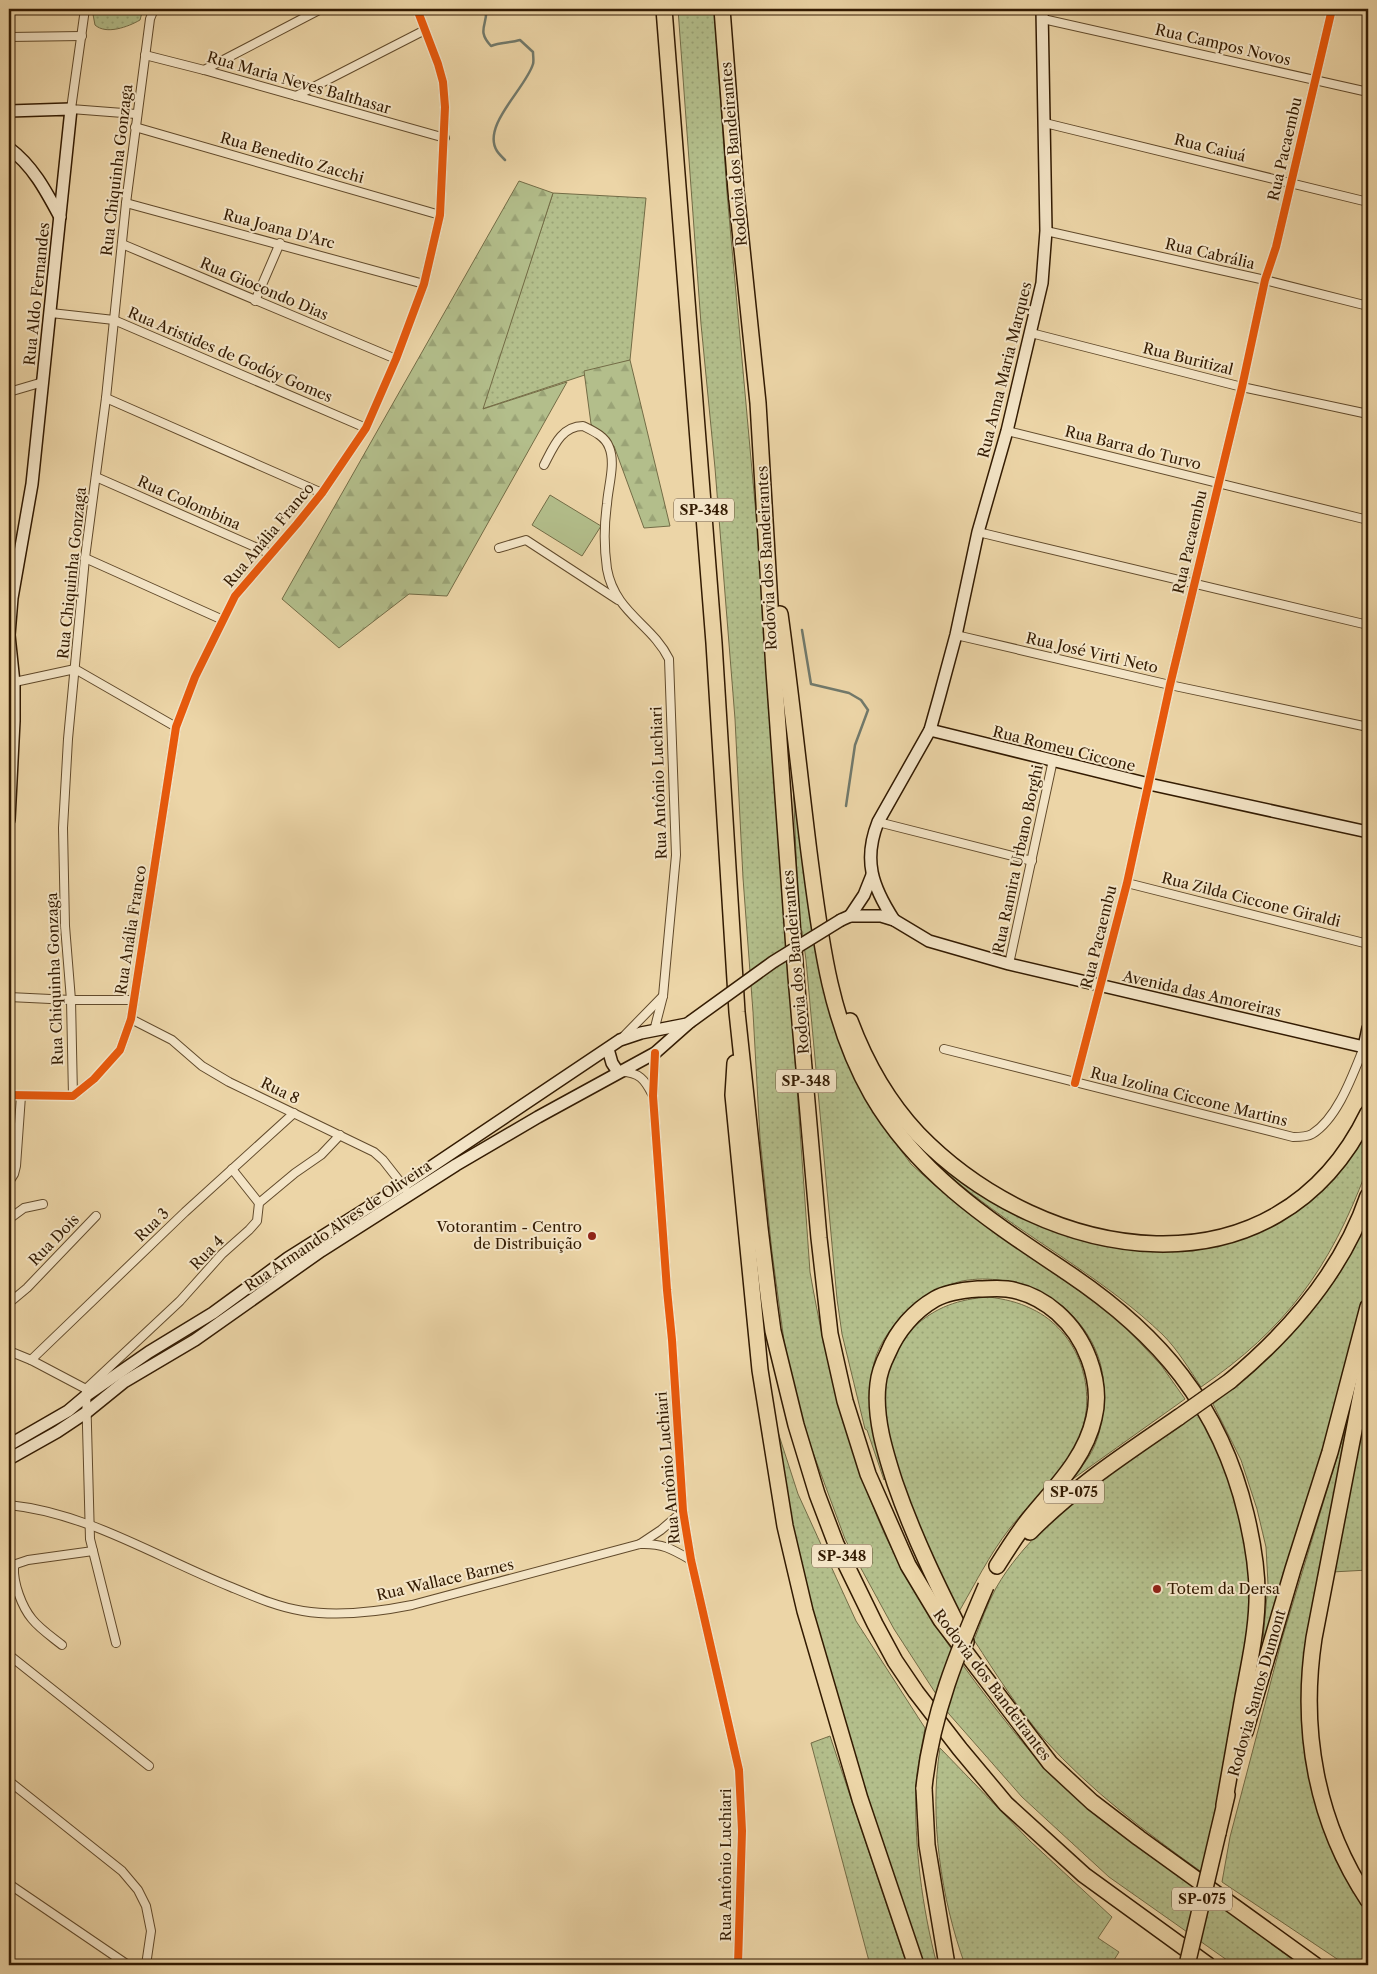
<svg xmlns="http://www.w3.org/2000/svg" width="1377" height="1974" font-family="'Libre Caslon Text',serif">
  <style>
    .green { fill: url(#green-dots); stroke: #736c46 }
    .forest { fill: url(#forest-firs); stroke: #736c46 }
    .pitch { fill: #b3be8b; stroke: #736c46 }
    .lines { fill: none; stroke-linecap: round; stroke-linejoin: round }
    .stream { stroke: #71796b; stroke-width: 2.5 }
    .street-casing { stroke: #614a2b; stroke-width: 10 }
    .secondary-casing { stroke: #331b02; stroke-width: 14 }
    .highway-casing { stroke: #331b02; stroke-width: 18 }
    .street { stroke: #f3e4c6; stroke-width: 8 }
    .secondary { stroke: #f3e4c6; stroke-width: 11 }
    .highway { stroke: #ecd5a7; stroke-width: 15 }
    .secondary-bridge-casing { stroke: #331b02; stroke-width: 14; stroke-linecap: butt }
    .highway-bridge-casing { stroke: #331b02; stroke-width: 18; stroke-linecap: butt }
    .secondary-bridge { stroke: #f3e4c6; stroke-width: 11 }
    .highway-bridge { stroke: #ecd5a7; stroke-width: 15 }
    .cycleway-casing { stroke: #f3e4c6; stroke-width: 11 }
    .cycleway { stroke: #e8590c; stroke-width: 8 }
    .poi-dot { fill: #8f2418; stroke: #f3e4c6; stroke-width: 2 }
    .labels { text-anchor: middle; stroke-width: 4; stroke-linejoin: round; paint-order: stroke }
    .shield { fill: #f3e4c6; stroke: #6d573d; stroke-width: 1 }
    .shield-label { font-size: 14px; font-weight: bold; fill: #331b02 }
    .street-label { font-size: 15px; fill: #331b02; stroke: #f3e4c6 }
    .poi-label { font-size: 15px; fill: #331b02; stroke: #f3e4c6; text-anchor: end }
  </style>
  <defs>
    <pattern id="green-dots" width="8" height="8" patternUnits="userSpaceOnUse" patternTransform="scale(1.25)"><rect width="8" height="8" fill="#b3be8b"/><path d="M2 2h.1M6 6h.1" fill="none" stroke="#9aa376" stroke-width="1.8" stroke-linecap="round"/></pattern>
    <pattern id="forest-firs" width="22" height="20" patternUnits="userSpaceOnUse" patternTransform="scale(1.25)"><rect width="22" height="20" fill="#b3be8b"/><path d="M5 1l3.5 6h-7zM16 11l3.5 6h-7z" fill="#9aa376"/></pattern>
  </defs>
  <rect width="100%" height="100%" fill="#ecd5a7"/>
  <filter id="stains"><feTurbulence type="fractalNoise" baseFrequency=".004" numOctaves="4"/><feColorMatrix values="0 0 0 0 .2 0 0 0 0 .09 0 0 0 0 .02 0 0 0 .5 -.17"/></filter>
  <radialGradient id="worn" r=".72"><stop offset=".6" stop-color="#630" stop-opacity="0"/><stop offset="1" stop-color="#630" stop-opacity=".3"/></radialGradient>
  <!-- green -->
  <g class="green">
    <path d="M92 9H143L140 20C128 27 106 35 95 25Z"/>
    <path d="M678 9H714L727 193 758 537 810 1272C826 1363 847 1450 885 1535 913 1596 951 1651 992 1704 1014 1732 1038 1763 1064 1787 1112 1832 1166 1867 1220 1905 1248 1924 1274 1945 1302 1965H1234L1109 1877 1022 1797 949 1714 894 1629 845 1539 811 1447 795 1393 784 1341 772 1252 760 1138 753 1012 743 878 735 719 715 468 701 324Z"/>
    <polygon points="553,193 646,198 630,360 482,409"/>
    <path d="M793 779 814 927 862 1091 878 1119 911 1164 932 1183 996 1232 1102 1307 1127 1329 1161 1365 1185 1399 1070 1481C1079 1470 1088 1460 1094 1447 1106 1420 1108 1378 1096 1351 1075 1300 1016 1271 962 1281 944 1285 927 1296 912 1307 896 1320 879 1342 874 1363 867 1392 881 1447 886 1478L884 1480 867 1430 865 1429 842 1334 837 1299 806 960 802 931 799 927Z"/>
    <path d="M1368 1125V1164L1366 1172C1330 1268 1286 1329 1201 1387 1189 1369 1178 1350 1163 1335 1108 1282 1041 1246 980 1200 954 1181 932 1160 910 1137L985 1194 1153 1249H1180L1206 1246 1233 1240 1260 1230 1281 1219 1341 1167Z"/>
    <polygon points="1368,1215 1368,1286 1336,1409 1266,1639 1263,1640 1268,1584 1266,1547 1257,1509 1241,1460 1213,1404 1260,1365"/>
    <path d="M989 1297C1004 1299 1018 1302 1032 1309 1079 1331 1099 1391 1079 1438 1064 1473 1033 1499 1010 1528 989 1555 974 1586 957 1615 936 1568 915 1521 899 1471 892 1447 884 1424 884 1400 884 1373 894 1346 913 1328 935 1307 959 1299 989 1297Z"/>
    <polygon points="1368,1392 1368,1570 1332,1572"/>
    <polygon points="1354,1401 1306,1657 1302,1686 1305,1742 1362,1902 1368,1910 1368,1965 1346,1965 1222,1882 1230,1837 1282,1639"/>
    <path d="M1199 1412 1209 1432 1238 1502 1250 1564 1251 1609 1240 1682 1203 1873C1147 1833 1091 1791 1045 1740 1018 1709 996 1674 974 1640 981 1623 987 1604 996 1588 1022 1543 1062 1510 1102 1480 1134 1456 1166 1433 1199 1412Z"/>
    <path d="M776 1426 798 1494 856 1621 925 1728C922 1747 917 1766 916 1785 914 1846 922 1907 937 1965H922L870 1809 816 1626 795 1543Z"/>
    <polygon points="830,1736 907,1965 870,1965 811,1743"/>
    <path d="M940 1748 1030 1841 1112 1917 1098 1938 1119 1952 1114 1960 1121 1965H965C941 1899 929 1817 940 1748Z"/>
  </g>
  <!-- forest -->
  <g class="forest">
    <polygon points="519,181 553,193 483,409 567,382 447,596 409,594 339,648 282,599"/>
    <polygon points="630,360 670,526 644,528 614,446 591,424 584,371"/>
  </g>
  <!-- pitch -->
  <polygon class="pitch" points="550,495 601,526 582,556 532,525"/>
  <g class="lines">
    <!-- stream -->
    <g class="stream">
      <path d="M486 9C488 25 476 30 491 46 500 42 510 43 520 40L533 52C533 56 534 61 533 64 526 88 481 126 497 151 499 154 502 157 505 160"/>
      <polyline points="802,630 811,684 849,693 861,700 868,710 855,745 846,806"/>
    </g>
    <!-- street casing -->
    <g class="street-casing">
      <g id="street">
        <polyline points="85,9 71,109 136,114"/>
        <polyline points="1043,19 1368,92"/>
        <polyline points="9,37 82,36"/>
        <polyline points="145,55 204,70 445,138"/>
        <polyline points="204,70 321,9"/>
        <polyline points="296,96 425,30"/>
        <polyline points="1045,123 1368,202"/>
        <polyline points="135,127 440,215"/>
        <polyline points="126,203 424,284"/>
        <polyline points="1046,231 1265,280 1368,306"/>
        <polyline points="122,244 396,359"/>
        <polyline points="255,301 280,243"/>
        <polyline points="51,313 114,320 366,428"/>
        <polyline points="1031,333 1242,387 1368,414"/>
        <polyline points="9,392 43,382"/>
        <polyline points="106,398 322,493"/>
        <polyline points="1007,431 1368,520"/>
        <path d="M544 465C553 448 561 426 583 426 593 431 605 436 609 447 616 463 608 487 607 504 604 525 604 548 607 569 615 613 652 624 669 659L676 855 663 996 654 1031"/>
        <polyline points="96,477 271,554"/>
        <polyline points="978,532 1368,625"/>
        <polyline points="499,548 526,540 618,600"/>
        <polyline points="85,558 223,620"/>
        <polyline points="956,635 1170,685 1368,727"/>
        <polyline points="10,683 75,669 176,727"/>
        <polyline points="878,822 1032,861"/>
        <polyline points="1127,883 1368,944"/>
        <polyline points="1009,964 1053,760"/>
        <polyline points="9,997 71,1000 134,1000"/>
        <polyline points="131,1019 172,1040 202,1066 229,1082 374,1152 383,1160 405,1188"/>
        <polyline points="622,1038 663,996"/>
        <path d="M944 1049 1293 1137C1299 1137 1307 1137 1312 1134 1338 1118 1353 1074 1364 1047"/>
        <polyline points="655,1053 653,1096 667,1290 672,1340 683,1511 691,1560 739,1770 742,1831 738,1965"/>
        <path d="M622 1072C639 1072 645 1080 652 1094"/>
        <polyline points="1075,1083 1127,883 1170,685 1242,387 1265,280 1276,247 1332,9"/>
        <polyline points="9,1095 73,1096 94,1079 120,1050 131,1019 176,727 195,677 235,596 297,524 322,493 366,428 396,359 424,284 440,215 445,107 443,82 438,64 417,9"/>
        <polyline points="73,1096 71,1000 65,926 63,828 68,739 85,558 106,398 126,203 150,19 154,9"/>
        <polyline points="232,1169 259,1203"/>
        <polyline points="9,1182 14,1174 16,1166 21,1096"/>
        <polyline points="9,1219 24,1208 43,1204"/>
        <polyline points="9,1303 27,1288 96,1216"/>
        <polyline points="9,1351 31,1360 86,1389 90,1539 116,1643"/>
        <polyline points="31,1360 185,1212 294,1113"/>
        <polyline points="86,1389 180,1301 222,1254 249,1230 257,1221 259,1203 295,1173 321,1155 340,1135"/>
        <path d="M9 1505C88 1513 158 1558 231 1587 255 1597 278 1607 303 1611 339 1617 377 1612 412 1605L640 1544C662 1543 672 1549 691 1560"/>
        <polyline points="640,1544 661,1530 683,1511"/>
        <path d="M62 1645C52 1637 40 1629 32 1619 22 1607 13 1583 14 1567L16 1564 28 1560 93 1551"/>
        <polyline points="9,1655 149,1766"/>
        <polyline points="9,1781 122,1871 138,1890 146,1906 151,1931 146,1965"/>
        <polyline points="9,1884 128,1965"/>
      </g>
    </g>
    <!-- secondary casing -->
    <g class="secondary-casing">
      <g id="secondary">
        <polyline points="9,111 71,109 32,484 12,598 9,635 14,683 14,721 9,820"/>
        <path d="M9 148C33 166 46 191 60 217"/>
        <polyline points="930,730 1149,784 1368,832"/>
        <polyline points="850,916 864,895 872,875"/>
        <polyline points="841,920 850,916 881,916 894,920 929,941 1009,964 1364,1047 1368,1028"/>
        <path d="M894 920C872 886 863 860 878 822L930 730 939 698 956 635 978 532 1007 431 1042 283 1046 231 1042 9"/>
        <polyline points="608,1049 612,1063 618,1072"/>
        <polyline points="9,1445 68,1411 87,1395 149,1352 213,1313 288,1258 404,1185 620,1040 641,1033 687,1024"/>
        <polyline points="9,1459 57,1432 87,1412 124,1382 195,1340 321,1251 456,1165 538,1117 655,1053 690,1022"/>
      </g>
    </g>
    <!-- highway casing -->
    <g class="highway-casing">
      <g id="highway">
        <polyline points="664,9 714,643 737,1012 760,1228 769,1302 773,1331 796,1425 817,1494 836,1544 875,1624 895,1661 916,1692 960,1749 1006,1804 1084,1875 1208,1965"/>
        <polyline points="722,9 736,191 758,403 774,671 796,977 819,1238 830,1334 845,1401 868,1474 908,1565 941,1620 1050,1763 1092,1802 1139,1838 1315,1965"/>
        <path d="M780 614C791 693 799 772 809 852 820 936 829 1020 872 1095 919 1176 992 1222 1068 1273 1159 1334 1220 1405 1246 1514 1253 1543 1258 1572 1257 1602 1256 1634 1249 1665 1243 1697 1237 1733 1230 1769 1224 1805"/>
        <path d="M850 1021C865 1061 888 1102 918 1134 1045 1265 1276 1303 1368 1113"/>
        <polyline points="735,1063 733,1095 760,1370 785,1526 805,1611 860,1799 916,1965"/>
        <path d="M1368 1358 1314 1638C1300 1730 1316 1822 1368 1900"/>
        <path d="M1230 1381C1289 1332 1343 1270 1368 1196"/>
        <path d="M1030 1532C1074 1487 1127 1453 1179 1417"/>
        <path d="M966 1642C939 1589 914 1538 895 1483 885 1452 874 1417 878 1384 879 1373 883 1363 888 1353 897 1331 914 1311 935 1299 947 1292 965 1290 978 1289 988 1289 997 1288 1007 1289 1045 1294 1076 1324 1089 1359 1096 1378 1099 1398 1094 1418 1085 1459 1054 1488 1029 1519 1017 1534 1007 1550 997 1566"/>
        <polyline points="1245,1732 1293,1569 1330,1452 1368,1307"/>
        <polyline points="924,1788 927,1845 947,1965"/>
        <polyline points="1218,1833 1227,1795"/>
      </g>
    </g>
    <!-- street -->
    <use href="#street" class="street"/>
    <!-- secondary -->
    <use href="#secondary" class="secondary"/>
    <!-- highway -->
    <use href="#highway" class="highway"/>
    <!-- secondary-bridge casing -->
    <g class="secondary-bridge-casing">
      <polyline id="secondary-bridge" points="690,1022 773,962 841,920"/>
    </g>
    <!-- highway-bridge casing -->
    <g class="highway-bridge-casing">
      <g id="highway-bridge">
        <polyline points="1179,1417 1230,1381"/>
        <path d="M924 1788C931 1716 958 1651 986 1586"/>
        <polyline points="1187,1965 1218,1833"/>
      </g>
    </g>
    <!-- secondary-bridge -->
    <use href="#secondary-bridge" class="secondary-bridge"/>
    <!-- highway-bridge -->
    <use href="#highway-bridge" class="highway-bridge"/>
    <!-- cycleway casing -->
    <g class="cycleway-casing">
      <g id="cycleway">
        <polyline points="655,1053 653,1096 667,1290 672,1340 683,1511 691,1560 739,1770 742,1831 738,1965"/>
        <polyline points="1075,1083 1127,883 1170,685 1242,387 1265,280 1276,247 1332,9"/>
        <polyline points="9,1095 73,1096 94,1079 120,1050 131,1019 176,727 195,677 235,596 297,524 322,493 366,428 396,359 424,284 440,215 445,107 443,82 438,64 417,9"/>
      </g>
    </g>
    <!-- cycleway -->
    <use href="#cycleway" class="cycleway"/>
  </g>
  <!-- markers -->
  <g class="poi-dot">
    <circle cx="592" cy="1236" r="5"/>
    <circle cx="1157" cy="1589" r="5"/>
  </g>
  <g class="labels">
    <!-- shield labels -->
    <g class="shield">
      <rect x="674" y="498.5" width="60" height="23" rx="4"/>
      <rect x="776" y="1069.5" width="60" height="23" rx="4"/>
      <rect x="1044" y="1480.5" width="60" height="23" rx="4"/>
      <rect x="812" y="1544.5" width="60" height="23" rx="4"/>
      <rect x="1172" y="1887.5" width="60" height="23" rx="4"/>
    </g>
    <g class="shield-label">
      <text x="704" y="515">SP-348</text>
      <text x="806" y="1086">SP-348</text>
      <text x="1074" y="1497">SP-075</text>
      <text x="842" y="1561">SP-348</text>
      <text x="1202" y="1904">SP-075</text>
    </g>
    <!-- street labels -->
    <g class="street-label">
      <text transform="translate(1223 45) rotate(13)" y="5">Rua Campos Novos</text>
      <text transform="translate(299 83) rotate(16)" y="5">Rua Maria Neves Balthasar</text>
      <text transform="translate(1210 148) rotate(14)" y="5">Rua Caiuá</text>
      <text transform="translate(1285 149) rotate(-77)" y="5">Rua Pacaembu</text>
      <text transform="translate(734 154) rotate(-95)" y="5">Rodovia dos Bandeirantes</text>
      <text transform="translate(292 158) rotate(16)" y="5">Rua Benedito Zacchi</text>
      <text transform="translate(117 170) rotate(-83)" y="5">Rua Chiquinha Gonzaga</text>
      <text transform="translate(279 229) rotate(15)" y="5">Rua Joana D'Arc</text>
      <text transform="translate(1210 254) rotate(13)" y="5">Rua Cabrália</text>
      <text transform="translate(264 289) rotate(23)" y="5">Rua Giocondo Dias</text>
      <text transform="translate(37 294) rotate(-84)" y="5">Rua Aldo Fernandes</text>
      <text transform="translate(230 355) rotate(23)" y="5">Rua Aristides de Godóy Gomes</text>
      <text transform="translate(1188 359) rotate(14)" y="5">Rua Buritizal</text>
      <text transform="translate(1005 370) rotate(-76)" y="5">Rua Anna Maria Marques</text>
      <text transform="translate(1133 448) rotate(14)" y="5">Rua Barra do Turvo</text>
      <text transform="translate(189 503) rotate(24)" y="5">Rua Colombina</text>
      <text transform="translate(269 535) rotate(-50)" y="5">Rua Anália Franco</text>
      <text transform="translate(1190 542) rotate(-77)" y="5">Rua Pacaembu</text>
      <text transform="translate(767 558) rotate(-93)" y="5">Rodovia dos Bandeirantes</text>
      <text transform="translate(72 573) rotate(-84)" y="5">Rua Chiquinha Gonzaga</text>
      <text transform="translate(1092 653) rotate(13)" y="5">Rua José Virti Neto</text>
      <text transform="translate(1064 749) rotate(14)" y="5">Rua Romeu Ciccone</text>
      <text transform="translate(659 783) rotate(-92)" y="5">Rua Antônio Luchiari</text>
      <text transform="translate(1018 859) rotate(-78)" y="5">Rua Ramira Urbano Borghi</text>
      <text transform="translate(1251 900) rotate(14)" y="5">Rua Zilda Ciccone Giraldi</text>
      <text transform="translate(131 930) rotate(-81)" y="5">Rua Anália Franco</text>
      <text transform="translate(1099 937) rotate(-76)" y="5">Rua Pacaembu</text>
      <text transform="translate(796 962) rotate(-95)" y="5">Rodovia dos Bandeirantes</text>
      <text transform="translate(55 979) rotate(-92)" y="5">Rua Chiquinha Gonzaga</text>
      <text transform="translate(1202 994) rotate(13)" y="5">Avenida das Amoreiras</text>
      <text transform="translate(280 1091) rotate(26)" y="5">Rua 8</text>
      <text transform="translate(1189 1097) rotate(14)" y="5">Rua Izolina Ciccone Martins</text>
      <text transform="translate(152 1225) rotate(-44)" y="5">Rua 3</text>
      <text transform="translate(338 1226) rotate(-34)" y="5">Rua Armando Alves de Oliveira</text>
      <text transform="translate(54 1240) rotate(-46)" y="5">Rua Dois</text>
      <text transform="translate(207 1253) rotate(-46)" y="5">Rua 4</text>
      <text transform="translate(668 1468) rotate(-95)" y="5">Rua Antônio Luchiari</text>
      <text transform="translate(445 1580) rotate(-13)" y="5">Rua Wallace Barnes</text>
      <text transform="translate(992 1685) rotate(53)" y="5">Rodovia dos Bandeirantes</text>
      <text transform="translate(1257 1693) rotate(-74)" y="5">Rodovia Santos Dumont</text>
      <text transform="translate(726 1865) rotate(-90)" y="5">Rua Antônio Luchiari</text>
    </g>
    <!-- poi labels -->
    <g class="poi-label">
      <text x="582" y="1232">Votorantim - Centro<tspan x="582" dy="17">de Distribuição</tspan></text>
      <text x="1167" y="1594" text-anchor="start">Totem da Dersa</text>
    </g>
  </g>
  <!-- margin -->
  <rect width="1377" height="1974" fill="none" stroke="#ecd5a7" stroke-width="30"/>
  <rect x="10" y="10" width="1357" height="1954" fill="none" stroke="#331b02" stroke-width="2.5"/>
  <rect x="15" y="15" width="1347" height="1944" fill="none" stroke="#331b02"/>
  <rect width="100%" height="100%" filter="url(#stains)"/>
  <rect width="100%" height="100%" fill="url(#worn)"/>
</svg>
